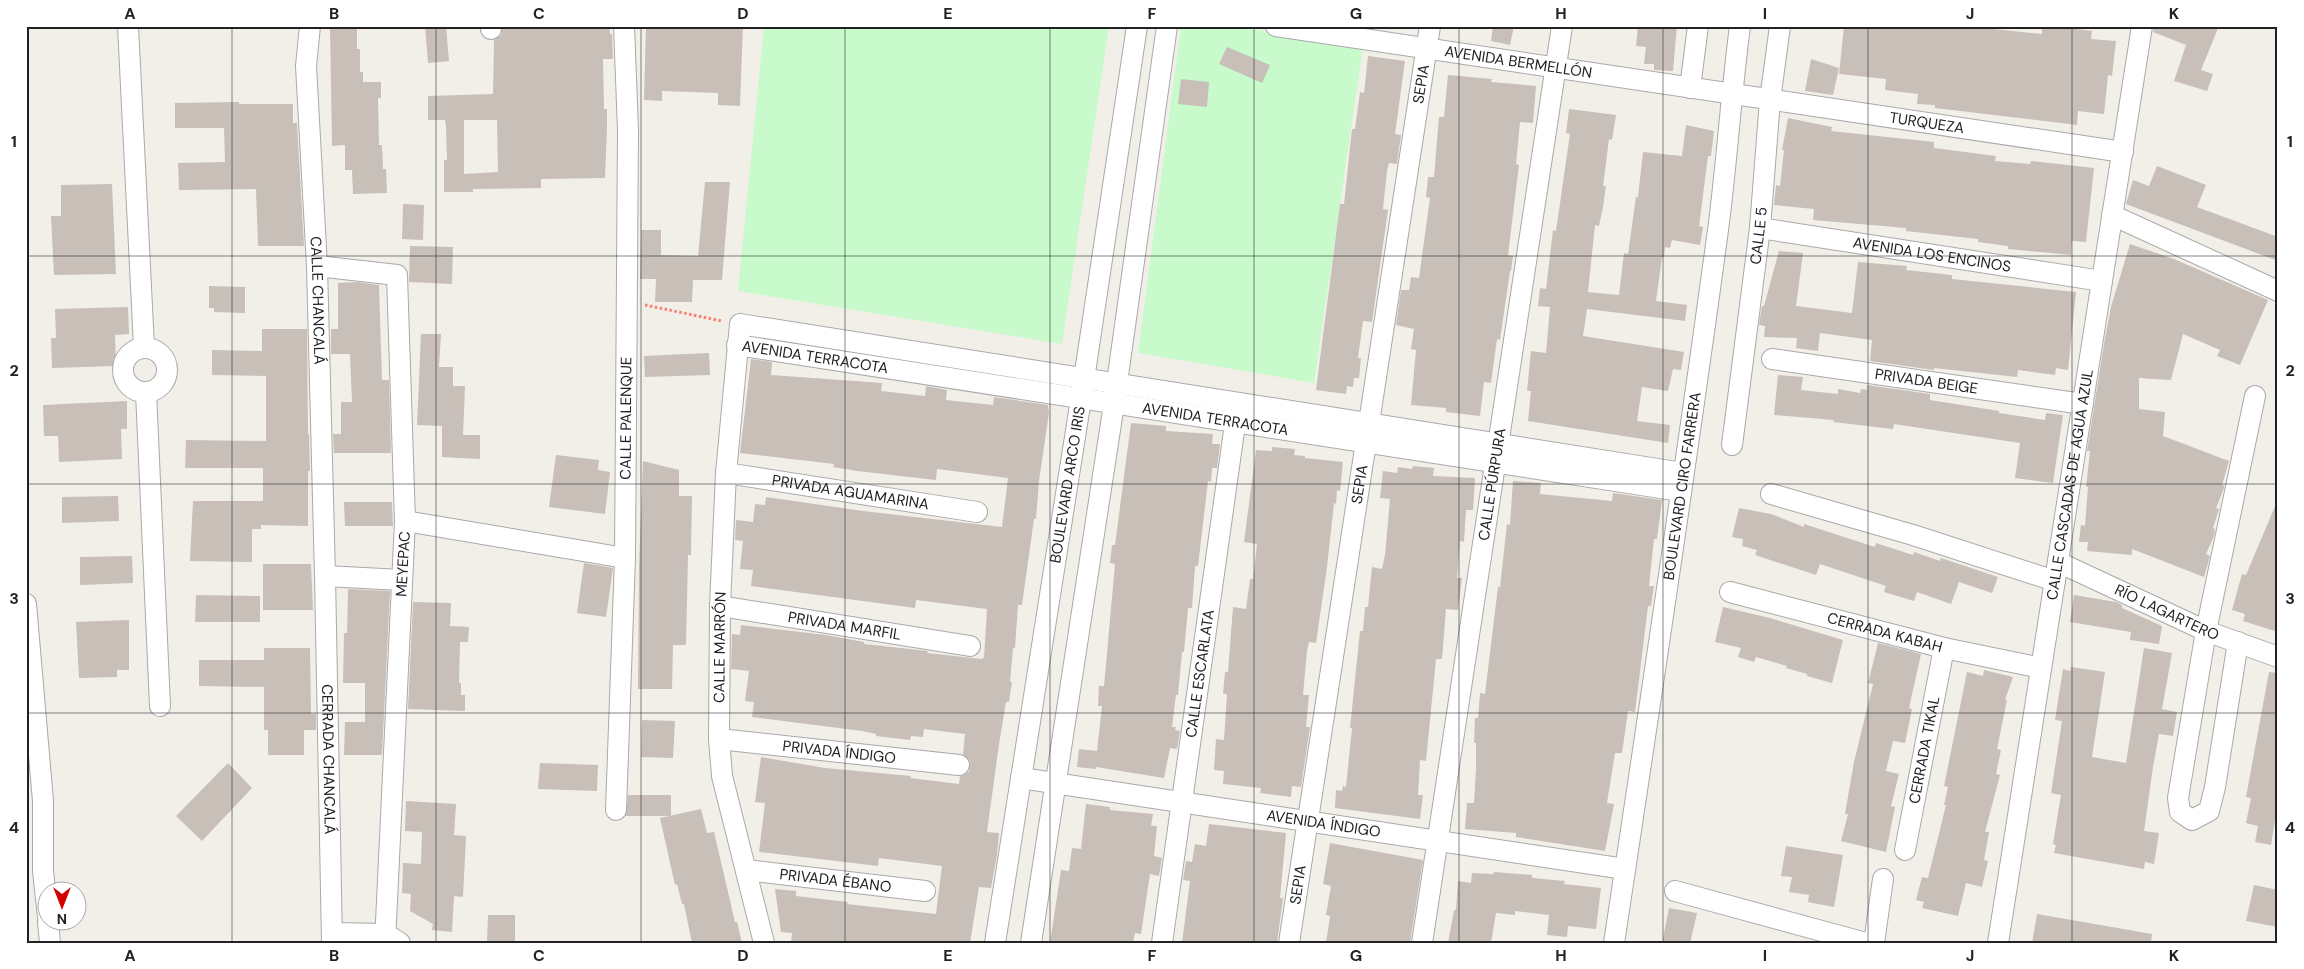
<svg xmlns="http://www.w3.org/2000/svg" width="2304" height="969" font-family="'DM Sans',sans-serif">
  <style>
    .park { fill: #c8facc }
    .building { fill: #c7bfb8; fill-rule: evenodd }
    .lines { fill: none; stroke-linecap: round; stroke-linejoin: round }
    .street-casing { stroke: #a9a9a9; stroke-width: 22 }
    .path { stroke: #fa8072; stroke-width: 3; stroke-dasharray: 2.5 2.5; stroke-linecap: butt }
    .street { stroke: #fff; stroke-width: 20 }
    .grid { fill: none; stroke: #222; stroke-width: 1; stroke-opacity: 0.55 }
    .labels { text-anchor: middle; stroke-width: 4; stroke-linejoin: round; paint-order: stroke }
    .street-label { font-size: 15px; fill: #222; stroke: #fff }
    .neatline { fill: none; stroke: #222; stroke-width: 2 }
    .grid-label { font-size: 16px; text-anchor: middle; font-weight: bold; fill: #222 }
  </style>
  <rect width="100%" height="100%" fill="#f2efe9"/>
  <!-- park -->
  <g class="park">
    <polygon points="764,26 1109,26 1062,344 738,291"/>
    <polygon points="1181,26 1235,26 1363,47 1314,383 1138,353"/>
  </g>
  <!-- building -->
  <g class="building">
    <polygon points="330,26 357,26 357,49 360,49 360,72 363,72 363,82 381,82 381,98 378,98 379,145 382,145 383,169 386,169 387,193 353,194 352,170 345,170 345,145 332,146"/>
    <polygon points="425,26 446,26 449,61 428,63"/>
    <path d="M503 26H609L610 34H612L613 59H603L604 109H607V126L605 178 541 179V188L473 189V192H444V160H447L446 126 445 120H428V96L493 94 494 40 501 35ZM464 120H497L498 172 464 174Z"/>
    <polygon points="646,26 743,26 740,106 718,105 718,93 662,91 662,101 644,100"/>
    <polygon points="1493,26 1514,26 1510,45 1491,41"/>
    <polygon points="1638,26 1677,26 1673,71 1654,70 1654,64 1644,64 1646,47 1636,46"/>
    <polygon points="1844,26 1964,26 2042,34 2042,26 2052,26 2092,31 2091,39 2116,41 2112,76 2108,75 2104,114 2078,111 2077,125 1935,108 1935,105 1917,104 1918,94 1885,90 1886,79 1839,74"/>
    <polygon points="2154,26 2219,26 2201,70 2213,74 2207,91 2174,81 2186,45 2153,32"/>
    <polygon points="1227,47 1270,65 1262,83 1219,64"/>
    <polygon points="1368,56 1405,61 1395,134 1401,135 1397,164 1389,163 1387,171 1383,209 1388,210 1372,322 1363,321 1358,358 1361,358 1359,378 1354,378 1353,387 1347,386 1346,394 1316,390 1340,204 1344,204 1352,129 1355,129 1360,92 1364,93"/>
    <polygon points="1811,59 1839,68 1833,95 1805,91"/>
    <polygon points="1448,75 1492,79 1491,82 1536,86 1533,123 1520,122 1516,164 1519,165 1508,255 1513,256 1511,271 1510,271 1500,340 1497,339 1491,383 1484,382 1480,416 1446,412 1446,408 1411,405 1416,350 1411,349 1414,329 1396,325 1401,290 1409,290 1411,277 1419,278 1430,198 1426,197 1428,177 1434,177 1439,117 1444,117"/>
    <polygon points="1181,79 1209,82 1207,107 1178,104"/>
    <polygon points="239,102 239,104 293,104 293,123 297,123 304,246 258,246 256,189 179,190 178,163 225,162 224,128 175,128 175,103"/>
    <polygon points="1569,109 1616,115 1612,140 1609,139 1603,186 1606,186 1603,207 1599,226 1595,225 1588,292 1619,295 1624,253 1628,254 1636,197 1638,197 1643,152 1682,156 1686,125 1714,131 1711,156 1708,156 1699,226 1703,227 1700,245 1672,240 1670,248 1665,247 1664,257 1662,257 1656,301 1687,305 1685,321 1587,309 1583,336 1684,352 1681,370 1673,369 1668,391 1642,387 1637,421 1670,425 1668,443 1528,421 1531,391 1527,391 1531,351 1546,353 1550,307 1538,306 1540,288 1546,289 1553,230 1556,231 1570,134 1566,133"/>
    <polygon points="1788,118 1832,127 1831,131 1934,142 1934,148 1996,156 1995,161 2030,164 2031,161 2094,168 2086,242 2072,241 2071,255 2008,249 2008,246 1978,242 1978,239 1906,231 1906,228 1813,220 1814,209 1774,205 1776,185 1780,186 1784,150 1782,150"/>
    <polygon points="2157,166 2206,185 2197,207 2278,237 2278,261 2126,204 2133,180 2149,186"/>
    <polygon points="705,182 730,182 722,280 693,280 692,302 655,302 656,279 640,279 641,230 661,230 661,255 698,256"/>
    <polygon points="112,184 116,274 54,275 51,216 61,216 61,185"/>
    <polygon points="403,204 424,205 423,240 402,239"/>
    <polygon points="2130,244 2174,259 2268,300 2240,365 2217,356 2220,350 2183,334 2171,380 2139,378 2139,409 2165,412 2163,436 2229,461 2222,485 2224,486 2224,488 2216,508 2219,509 2213,528 2215,529 2214,536 2206,554 2210,556 2204,577 2132,549 2132,555 2087,551 2088,542 2079,542 2081,525 2085,526 2088,487 2086,487 2090,451 2087,451 2105,338 2111,307"/>
    <polygon points="410,246 453,247 452,284 409,282"/>
    <polygon points="1779,251 1803,253 1796,306 1852,313 1858,262 1907,266 1906,270 1952,275 1952,279 2076,292 2068,370 2056,368 2055,375 2018,370 2017,377 1934,368 1934,370 1870,361 1872,340 1820,333 1818,351 1796,348 1797,338 1764,337 1765,326 1759,325 1762,306 1764,306"/>
    <polygon points="357,282 379,285 382,380 389,380 391,453 334,453 333,434 341,434 341,402 352,402 350,354 331,354 331,329 338,329 338,283"/>
    <polygon points="209,286 245,287 245,313 214,312 214,308 209,308"/>
    <polygon points="128,307 129,334 115,335 116,366 52,368 51,338 56,338 55,309"/>
    <polygon points="262,329 307,329 308,434 309,434 310,471 308,471 308,526 261,525 261,529 252,529 252,562 190,561 193,501 263,501 263,468 185,468 186,440 266,441 266,376 212,375 212,350 262,351"/>
    <polygon points="421,334 441,334 439,367 453,367 453,386 465,386 463,435 480,435 480,459 442,457 442,426 417,425"/>
    <polygon points="709,353 710,375 645,377 644,356"/>
    <polygon points="751,359 772,362 771,375 882,383 881,391 925,396 926,386 947,390 946,400 993,405 994,397 1048,405 1049,413 1039,481 1036,519 1034,519 1022,605 1018,605 1015,648 1013,648 1010,682 1012,682 1009,702 1006,702 999,744 987,832 999,833 997,855 991,888 979,887 970,943 791,943 792,933 781,932 775,889 796,891 796,896 848,902 847,904 936,914 942,866 879,858 878,866 759,852 765,803 755,802 761,757 825,768 911,776 910,778 959,784 960,776 969,772 970,761 963,754 965,734 924,729 923,737 911,736 910,740 876,736 876,734 862,731 752,717 754,702 745,701 749,671 731,669 732,634 740,635 741,625 826,635 864,642 864,644 928,651 927,653 982,659 984,657 987,609 916,600 915,608 751,586 753,570 740,569 743,541 735,540 736,520 753,522 755,504 765,505 766,497 863,511 1002,527 1008,478 937,469 936,480 857,471 833,467 834,464 740,453"/>
    <polygon points="1778,375 1803,377 1801,390 1838,394 1838,389 1860,393 1861,389 1867,390 1867,385 1930,394 1930,400 1999,411 1999,413 2045,420 2046,413 2063,415 2053,483 2015,478 2020,443 1894,424 1893,429 1833,422 1834,420 1774,415"/>
    <polygon points="127,401 127,429 121,429 122,459 59,462 58,436 44,436 43,405"/>
    <polygon points="1131,423 1166,426 1166,431 1213,434 1212,444 1220,444 1217,468 1212,468 1211,482 1208,481 1198,566 1195,566 1192,608 1188,608 1184,652 1182,652 1178,695 1176,695 1172,727 1176,727 1175,730 1180,731 1177,749 1170,748 1164,778 1096,767 1096,769 1077,767 1079,749 1097,751 1102,706 1098,706 1099,686 1104,686 1115,564 1110,563 1112,545 1115,545"/>
    <polygon points="1272,447 1295,449 1294,455 1305,456 1305,458 1343,462 1340,491 1337,490 1336,504 1334,503 1327,567 1316,643 1309,642 1307,651 1303,695 1309,695 1306,727 1310,727 1301,787 1292,786 1291,797 1260,793 1261,788 1223,784 1224,771 1214,770 1216,739 1224,740 1227,694 1223,694 1225,672 1228,672 1233,607 1246,609 1250,579 1253,579 1257,544 1244,542 1256,450 1272,451"/>
    <polygon points="556,455 599,460 598,470 610,472 605,514 549,507"/>
    <polygon points="643,461 679,470 679,496 692,496 691,555 688,555 686,645 673,645 672,689 638,689 639,566"/>
    <polygon points="1413,466 1434,468 1433,476 1475,478 1473,510 1466,510 1464,542 1460,541 1457,578 1462,578 1458,610 1446,609 1442,659 1436,659 1426,761 1420,760 1418,795 1423,795 1420,819 1335,808 1336,790 1342,791 1343,786 1346,787 1352,728 1350,728 1360,631 1363,631 1365,607 1368,607 1372,567 1382,569 1385,555 1390,499 1380,498 1383,471 1397,473 1398,467 1412,469"/>
    <polygon points="1513,481 1541,483 1540,494 1612,501 1613,493 1662,500 1657,539 1654,539 1649,586 1654,586 1651,606 1648,606 1635,712 1628,711 1622,753 1615,753 1607,803 1614,804 1605,851 1516,837 1516,833 1465,829 1467,803 1474,803 1476,768 1476,743 1474,743 1475,718 1478,718 1480,693 1485,694 1498,587 1500,587 1507,524 1510,525"/>
    <polygon points="118,496 119,521 62,523 62,497"/>
    <polygon points="2278,499 2278,632 2243,621 2245,614 2232,610 2242,574 2246,575"/>
    <polygon points="344,502 392,502 393,526 345,526"/>
    <polygon points="1739,508 1771,514 1804,527 1804,524 1875,547 1876,543 1913,555 1914,552 1940,561 1941,558 1998,577 1992,593 1959,582 1951,604 1917,592 1914,601 1884,592 1886,586 1820,564 1816,575 1755,555 1757,550 1742,546 1743,539 1732,537"/>
    <polygon points="132,556 133,583 80,585 80,557"/>
    <polygon points="584,563 613,568 606,617 577,613"/>
    <polygon points="263,564 311,564 313,610 263,610"/>
    <polygon points="348,589 390,591 382,755 344,755 345,722 365,722 365,683 343,683 344,633 347,633"/>
    <polygon points="196,595 260,596 260,622 195,622"/>
    <polygon points="2074,595 2116,602 2122,605 2122,608 2162,626 2159,644 2130,640 2131,632 2070,622"/>
    <polygon points="413,602 451,603 450,626 469,627 468,642 460,642 459,683 461,683 461,695 465,695 465,711 408,709"/>
    <polygon points="1723,607 1770,618 1843,640 1832,683 1807,676 1807,674 1786,668 1787,666 1756,657 1754,662 1738,657 1741,648 1715,642"/>
    <polygon points="129,620 129,670 117,670 117,677 79,678 76,622"/>
    <polygon points="1878,643 1921,654 1909,708 1912,709 1905,743 1893,741 1886,771 1899,774 1891,806 1895,807 1886,852 1841,841 1848,814 1845,814 1854,762 1873,684 1868,683"/>
    <polygon points="264,648 310,648 311,714 316,714 316,730 304,730 304,755 268,755 268,730 264,730 264,687 199,686 199,660 264,660"/>
    <polygon points="2144,648 2172,653 2162,709 2177,712 2173,736 2159,734 2153,767 2144,831 2159,833 2154,864 2145,862 2144,869 2054,853 2056,845 2053,844 2061,795 2051,793 2062,721 2055,720 2063,669 2070,671 2071,667 2105,672 2092,757 2126,763"/>
    <polygon points="1984,670 2013,677 2005,700 2007,700 1997,749 2001,750 1996,774 2000,775 1985,832 1989,832 1984,860 1988,861 1982,887 1966,883 1958,916 1922,908 1924,902 1916,900 1922,877 1928,878 1946,805 1944,805 1948,787 1944,786 1967,672 1983,676"/>
    <polygon points="2269,672 2278,673 2278,802 2271,845 2255,842 2258,826 2246,823 2251,798 2246,797"/>
    <polygon points="642,720 675,721 673,758 641,757"/>
    <polygon points="228,763 252,788 202,841 176,816"/>
    <polygon points="540,763 598,765 597,791 538,789"/>
    <polygon points="628,795 671,795 671,816 626,816"/>
    <polygon points="406,801 456,804 454,835 466,836 463,897 454,896 452,932 432,930 433,924 410,911 411,894 402,893 403,863 421,864 422,832 405,831"/>
    <polygon points="1086,804 1110,807 1110,810 1153,814 1151,826 1157,826 1154,856 1162,858 1159,876 1150,874 1141,934 1135,933 1133,943 1050,943 1061,870 1069,871 1072,848 1081,849"/>
    <polygon points="701,809 707,833 714,832 735,922 737,922 742,943 692,943 684,904 682,904 677,884 675,885 660,818"/>
    <polygon points="1209,824 1286,833 1280,898 1283,898 1277,943 1182,943 1190,881 1183,880 1186,861 1192,862 1195,844 1206,846"/>
    <polygon points="1330,843 1423,860 1410,943 1326,943 1330,916 1326,915 1331,886 1323,884"/>
    <polygon points="1786,846 1843,855 1834,907 1808,902 1809,895 1789,892 1792,877 1781,876"/>
    <polygon points="1494,872 1532,875 1532,878 1565,881 1564,884 1601,888 1596,929 1568,926 1567,937 1547,935 1549,915 1515,911 1515,915 1496,913 1491,943 1448,943 1454,910 1456,910 1458,881 1471,883 1472,873 1493,874"/>
    <polygon points="2254,885 2278,890 2278,927 2246,921"/>
    <polygon points="1669,908 1697,913 1690,943 1662,943"/>
    <polygon points="2037,914 2152,934 2151,943 2032,943"/>
    <polygon points="488,915 515,915 515,943 487,943"/>
  </g>
  <g class="lines">
    <!-- street casing -->
    <g class="street-casing">
      <g id="street">
        <polyline points="128,26 144,347"/>
        <path id="s1" d="M310 26 306 66 317 266 325 576 332 943"/>
        <path id="s2" d="M1276 26 2123 152"/>
        <polyline points="491,29 491,26"/>
        <polyline points="1690,88 1698,26"/>
        <polyline points="2112,215 2278,291"/>
        <path id="s3" d="M1760 228 2102 281"/>
        <polyline points="317,266 397,275 405,521 385,943"/>
        <path id="s4" d="M737 345 1680 491"/>
        <circle cx="145" cy="370" r="22"/>
        <path id="s5" d="M1772 359 2083 404"/>
        <polyline points="146,392 160,706"/>
        <path id="s6" d="M1732 445 1760 228 1770 100 1780 26"/>
        <path id="s7" d="M726 473 977 512"/>
        <polyline points="1771,494 1913,535 2055,581"/>
        <polyline points="405,521 625,558"/>
        <path id="s8" d="M2058 562 2206 631 2278 657"/>
        <polyline points="325,576 402,580"/>
        <path id="s9" d="M1730 592 1944 648 2041 668"/>
        <polyline points="26,604 43,801 43,871 48,917"/>
        <path id="s10" d="M720 606 970 646"/>
        <polyline points="2238,642 2215,787 2209,811 2192,820 2180,812 2178,798 2206,631 2255,396"/>
        <path id="s11" d="M719 739 959 765"/>
        <path id="s12" d="M1021 778 1625 869"/>
        <path id="s13" d="M616 810 625 558 628 130 624 26"/>
        <path id="s14" d="M1905 850 1944 648"/>
        <path id="s15" d="M746 870 925 891"/>
        <polyline points="1675,891 1866,943"/>
        <polyline points="48,922 50,943"/>
        <polyline points="333,933 386,934 400,943"/>
        <path id="s16" d="M764 943 722 776 719 739 720 606 726 473 740 324 1683 473"/>
        <path id="s17" d="M995 943 1081 399 1137 26"/>
        <polyline points="1031,943 1114,404 1167,26"/>
        <path id="s18" d="M1162 943 1237 410"/>
        <path id="s19" d="M1289 943 1430 26"/>
        <path id="s20" d="M1422 943 1562 26"/>
        <path id="s21" d="M1614 943C1650 705 1686 468 1718 230 1727 162 1731 94 1740 26"/>
        <polyline points="1874,943 1883,879"/>
        <path id="s22" d="M1998 943 2142 26"/>
      </g>
    </g>
    <!-- path -->
    <polyline class="path" points="645,305 722,321"/>
    <!-- street -->
    <use href="#street" class="street"/>
  </g>
  <!-- grid -->
  <path class="grid" d="M232 26V943M436 26V943M641 26V943M845 26V943M1050 26V943M1254 26V943M1459 26V943M1663 26V943M1868 26V943M2072 26V943M26 256H2278M26 484H2278M26 713H2278"/>
  <g class="labels">
    <!-- street labels -->
    <g class="street-label">
      <text dy="5" stroke="none"><textPath href="#s2" startOffset="245">AVENIDA BERMELLÓN</textPath></text>
      <text dy="5" stroke="none"><textPath href="#s19" startOffset="869">SEPIA</textPath></text>
      <text dy="5" stroke="none"><textPath href="#s2" startOffset="658">TURQUEZA</textPath></text>
      <text dy="5" stroke="none"><textPath href="#s6" startOffset="211">CALLE 5</textPath></text>
      <text dy="5" stroke="none"><textPath href="#s3" startOffset="174">AVENIDA LOS ENCINOS</textPath></text>
      <text dy="5" stroke="none"><textPath href="#s1" startOffset="275">CALLE CHANCALÁ</textPath></text>
      <text dy="5" stroke="none"><textPath href="#s4" startOffset="79">AVENIDA TERRACOTA</textPath></text>
      <text dy="5" stroke="none"><textPath href="#s5" startOffset="156">PRIVADA BEIGE</textPath></text>
      <text dy="5" stroke="none"><textPath href="#s13" startOffset="392">CALLE PALENQUE</textPath></text>
      <text dy="5" stroke="none"><textPath href="#s4" startOffset="484">AVENIDA TERRACOTA</textPath></text>
      <text dy="5" stroke="none"><textPath href="#s19" startOffset="464">SEPIA</textPath></text>
      <text dy="5" stroke="none"><textPath href="#s17" startOffset="464">BOULEVARD ARCO IRIS</textPath></text>
      <text dy="5" stroke="none"><textPath href="#s20" startOffset="464">CALLE PÚRPURA</textPath></text>
      <text dy="5" stroke="none"><textPath href="#s21" startOffset="462">BOULEVARD CIRO FARRERA</textPath></text>
      <text dy="5" stroke="none"><textPath href="#s22" startOffset="464">CALLE CASCADAS DE AGUA AZUL</textPath></text>
      <text dy="5" stroke="none"><textPath href="#s7" startOffset="126">PRIVADA AGUAMARINA</textPath></text>
      <text transform="translate(403 564) rotate(-87)" y="5">MEYEPAC</text>
      <text dy="5" stroke="none"><textPath href="#s8" startOffset="120">RÍO LAGARTERO</textPath></text>
      <text dy="5" stroke="none"><textPath href="#s10" startOffset="126">PRIVADA MARFIL</textPath></text>
      <text dy="5" stroke="none"><textPath href="#s9" startOffset="160">CERRADA KABAH</textPath></text>
      <text dy="5" stroke="none"><textPath href="#s16" startOffset="301">CALLE MARRÓN</textPath></text>
      <text dy="5" stroke="none"><textPath href="#s18" startOffset="272">CALLE ESCARLATA</textPath></text>
      <text dy="5" stroke="none"><textPath href="#s14" startOffset="102">CERRADA TIKAL</textPath></text>
      <text dy="5" stroke="none"><textPath href="#s11" startOffset="121">PRIVADA ÍNDIGO</textPath></text>
      <text dy="5" stroke="none"><textPath href="#s1" startOffset="734">CERRADA CHANCALÁ</textPath></text>
      <text dy="5" stroke="none"><textPath href="#s12" startOffset="306">AVENIDA ÍNDIGO</textPath></text>
      <text dy="5" stroke="none"><textPath href="#s15" startOffset="90">PRIVADA ÉBANO</textPath></text>
      <text dy="5" stroke="none"><textPath href="#s19" startOffset="59">SEPIA</textPath></text>
    </g>
  </g>
  <!-- border -->
  <rect width="2304" height="969" fill="none" stroke="#ffffff" stroke-width="55"/>
  <!-- north arrow -->
  <g transform="translate(62 906) rotate(180)"><circle r="24" fill="#ffffff" stroke="#a7a7a7"/>
  <path d="M0-4L9 19L0 12L-9 19Z" fill="#d40000"/>
  <text y="-8" font-size="14" font-weight="bold" text-anchor="middle" fill="#222222">N</text>
  </g>
  <rect x="28" y="28" width="2248" height="914" class="neatline"/>
  <g class="grid-label">
    <text x="130" y="19">A</text>
    <text x="334" y="19">B</text>
    <text x="539" y="19">C</text>
    <text x="743" y="19">D</text>
    <text x="948" y="19">E</text>
    <text x="1152" y="19">F</text>
    <text x="1356" y="19">G</text>
    <text x="1561" y="19">H</text>
    <text x="1765" y="19">I</text>
    <text x="1970" y="19">J</text>
    <text x="2174" y="19">K</text>
    <text x="14" y="147">1</text>
    <text x="2290" y="147">1</text>
    <text x="14" y="376">2</text>
    <text x="2290" y="376">2</text>
    <text x="14" y="604">3</text>
    <text x="2290" y="604">3</text>
    <text x="14" y="833">4</text>
    <text x="2290" y="833">4</text>
    <text x="130" y="961">A</text>
    <text x="334" y="961">B</text>
    <text x="539" y="961">C</text>
    <text x="743" y="961">D</text>
    <text x="948" y="961">E</text>
    <text x="1152" y="961">F</text>
    <text x="1356" y="961">G</text>
    <text x="1561" y="961">H</text>
    <text x="1765" y="961">I</text>
    <text x="1970" y="961">J</text>
    <text x="2174" y="961">K</text>
  </g>
</svg>
